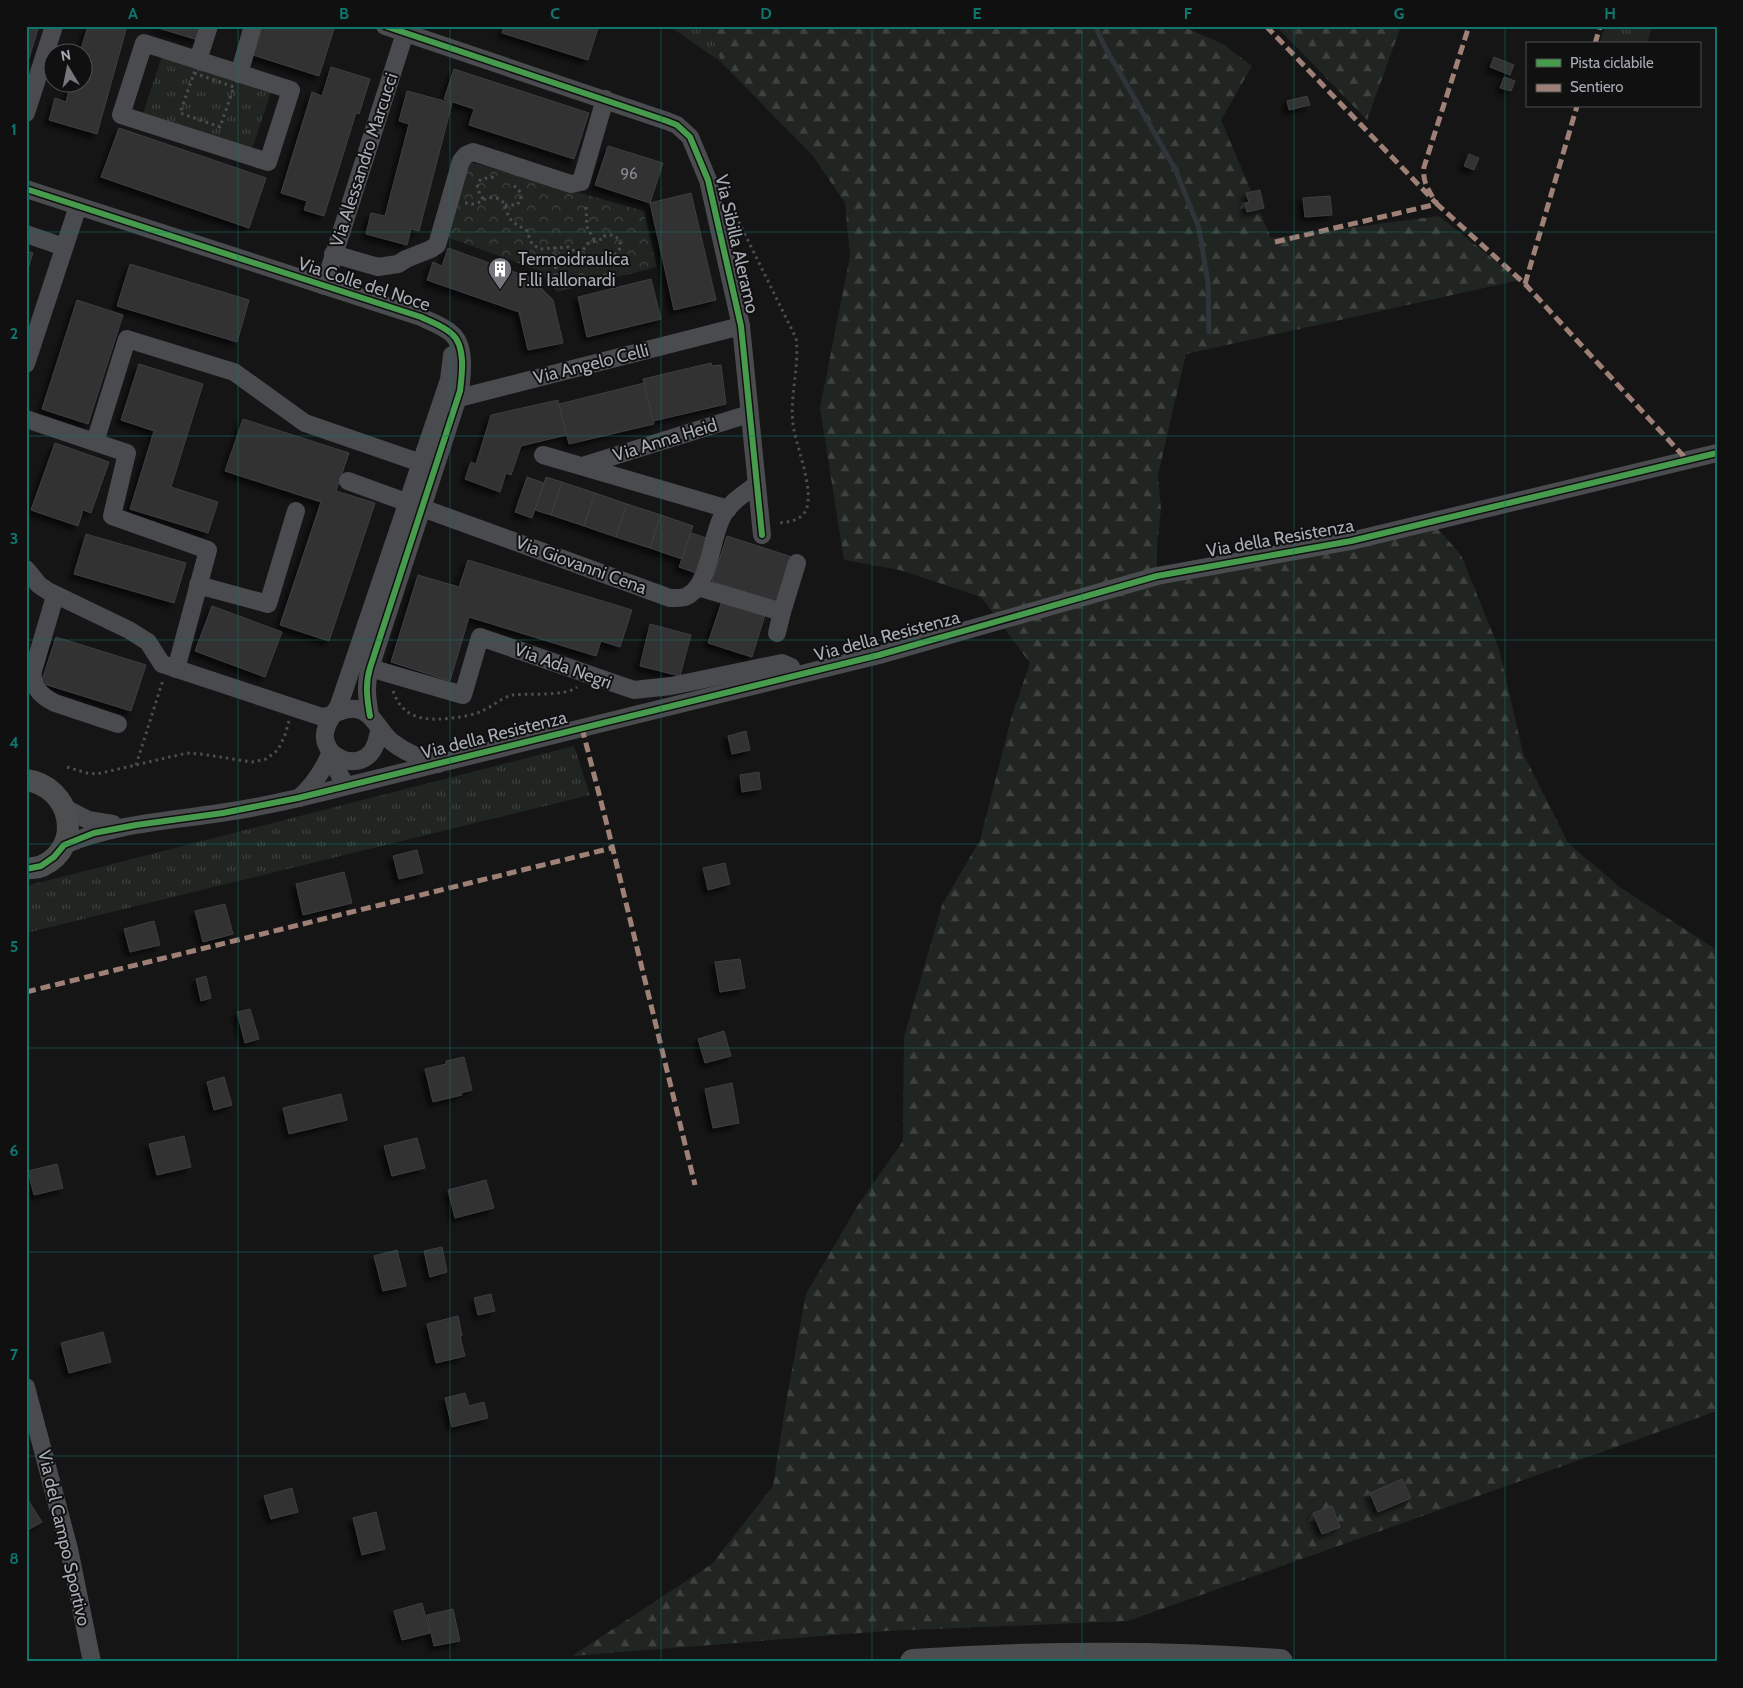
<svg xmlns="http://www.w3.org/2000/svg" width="1743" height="1688" font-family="Cabin,sans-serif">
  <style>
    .grass { fill: url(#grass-tufts) }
    .forest { fill: url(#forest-firs) }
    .park { fill: url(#park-crowns) }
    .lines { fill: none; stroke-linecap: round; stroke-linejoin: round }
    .stream { stroke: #2e343a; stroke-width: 5 }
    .building { fill: #303031; stroke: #3e3f42; filter: url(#shadow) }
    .path { stroke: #4c4d4f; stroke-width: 3; stroke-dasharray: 2.5 4; stroke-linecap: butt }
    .minor { stroke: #4a4b4e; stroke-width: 18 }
    .major { stroke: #4d4e50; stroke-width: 22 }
    .highway { stroke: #4c4d4f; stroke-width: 26 }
    .quiet { stroke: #9e8076; stroke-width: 5; stroke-dasharray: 10 5; stroke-linecap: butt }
    .cycleway-casing { stroke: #101011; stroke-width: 9 }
    .cycleway { stroke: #469c4c; stroke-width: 6 }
    .grid { fill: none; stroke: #0f766e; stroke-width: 1; stroke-opacity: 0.55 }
    .labels { text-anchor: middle; stroke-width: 4; stroke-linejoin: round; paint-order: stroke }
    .number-label { font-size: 15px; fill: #8a8d94 }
    .street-label { font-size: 18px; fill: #a8acb5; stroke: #101011 }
    .poi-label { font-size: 18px; fill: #a8acb5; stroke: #101011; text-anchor: start }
    .neatline { fill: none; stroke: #0f766e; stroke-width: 2 }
    .grid-label { font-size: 16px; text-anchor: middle; font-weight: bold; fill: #0f766e }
  </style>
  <defs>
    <pattern id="grass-tufts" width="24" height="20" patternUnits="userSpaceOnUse" patternTransform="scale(1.25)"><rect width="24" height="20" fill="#202521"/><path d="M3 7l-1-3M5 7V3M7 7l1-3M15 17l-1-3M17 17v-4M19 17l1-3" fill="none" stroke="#3e423f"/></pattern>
    <pattern id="forest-firs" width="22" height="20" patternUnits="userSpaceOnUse" patternTransform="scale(1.25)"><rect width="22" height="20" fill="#202521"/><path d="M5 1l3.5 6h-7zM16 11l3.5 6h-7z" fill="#3e423f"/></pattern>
    <pattern id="park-crowns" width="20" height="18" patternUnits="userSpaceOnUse" patternTransform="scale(1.25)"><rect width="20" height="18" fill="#202521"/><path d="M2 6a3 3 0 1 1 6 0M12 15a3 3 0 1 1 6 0" fill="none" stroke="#3e423f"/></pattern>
    <filter id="shadow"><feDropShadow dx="-4.5" dy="4.5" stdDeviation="2.5" flood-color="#0009"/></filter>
  </defs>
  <rect width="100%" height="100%" fill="#151516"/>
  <!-- grass -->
  <g class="grass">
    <polygon points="664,26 710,26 721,62 675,30"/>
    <polygon points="1605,26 1652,26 1647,44 1604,44 1600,41"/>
    <polygon points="162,56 271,92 252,149 143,113"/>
    <polygon points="574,746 590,795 26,933 26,886"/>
  </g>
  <!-- forest -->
  <g class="forest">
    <polygon points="710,26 1181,26 1223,44 1252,66 1221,120 1271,238 1439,216 1520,280 1186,354 1158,475 1161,510 1157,546 1157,576 1432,522 1461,555 1499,649 1523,753 1568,843 1621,888 1717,950 1717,1411 1128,1621 886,1631 572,1656 712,1564 773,1486 786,1402 806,1294 858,1205 903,1141 904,1037 942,905 980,840 1012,715 1030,663 981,597 900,570 844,560 820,408 850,256 845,203 813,156 721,62"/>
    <polygon points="1276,26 1401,26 1367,120"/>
  </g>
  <!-- park -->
  <polygon class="park" points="470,162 644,211 657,267 557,292 540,271 447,237"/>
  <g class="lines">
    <!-- stream -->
    <polyline class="stream" points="1095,26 1105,47 1175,169 1199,228 1208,283 1209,332"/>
  </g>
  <!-- building -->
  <g class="building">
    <polygon points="26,26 39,26 26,68"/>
    <polygon points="88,26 127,26 97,134 49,120 55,98 66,102 71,82 82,82 82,52 80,52"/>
    <polygon points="152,26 202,26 198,40"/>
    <polygon points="259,26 327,26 334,29 319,76 250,54"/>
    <polygon points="504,26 591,26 598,28 588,60 502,33"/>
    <polygon points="1494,57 1514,65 1510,75 1490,67"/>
    <polygon points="331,67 370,79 359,114 356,113 324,216 304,210 307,201 281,193 312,92 322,96"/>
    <polygon points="454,69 589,113 574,159 469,125 474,109 444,99"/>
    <polygon points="1504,77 1515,81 1511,91 1500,88"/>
    <polygon points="407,91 452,103 419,231 411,229 407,245 366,234 371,213 385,216 409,124 399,121"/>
    <polygon points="1307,96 1310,105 1289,110 1287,101"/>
    <polygon points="119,128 266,178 249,228 101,177"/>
    <polygon points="608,146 663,163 650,203 595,185"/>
    <polygon points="1469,154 1479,158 1474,170 1464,166"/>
    <polygon points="1260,190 1264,208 1247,212 1245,203 1249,202 1246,193"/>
    <polygon points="691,193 716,300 674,310 650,203"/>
    <polygon points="1330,196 1332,215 1305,217 1303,198"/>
    <polygon points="448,248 531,278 553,300 563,343 528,350 519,312 427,280 433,262 442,266"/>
    <polygon points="26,251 33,253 26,274"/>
    <polygon points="130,264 249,300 237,342 117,306"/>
    <polygon points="651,279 661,319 587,337 578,297"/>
    <polygon points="77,300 123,315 88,424 42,409"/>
    <polygon points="711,363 712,366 721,365 726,404 653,421 643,379"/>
    <polygon points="139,364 203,384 171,487 218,502 208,533 130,509 154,431 121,420"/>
    <polygon points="644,383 654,424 569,444 559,404"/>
    <polygon points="558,400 566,435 521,446 511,475 506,473 500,492 465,479 471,462 476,464 491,415"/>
    <polygon points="243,419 349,453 336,491 375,503 329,641 280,625 321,502 225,471"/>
    <polygon points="55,443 109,462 91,513 83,510 78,526 31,510"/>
    <polygon points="527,477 544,483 532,518 515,512"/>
    <polygon points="546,477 562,482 551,515 535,510"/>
    <polygon points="562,482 595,493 584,526 551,515"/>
    <polygon points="595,493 627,504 616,537 584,526"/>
    <polygon points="627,504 661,515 650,548 616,537"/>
    <polygon points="661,515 693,526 682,559 650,548"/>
    <polygon points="691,533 707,538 696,573 679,567"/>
    <polygon points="86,534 186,563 174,603 74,574"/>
    <polygon points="727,536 792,557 777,602 712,581"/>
    <polygon points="468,560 632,610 620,647 601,641 596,656 469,617 450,681 391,662 418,575 459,587"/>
    <polygon points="722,601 765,615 752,657 708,643"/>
    <polygon points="212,606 282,632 265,677 195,651"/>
    <polygon points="650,624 691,635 680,676 640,666"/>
    <polygon points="56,637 146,665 131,711 41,683"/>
    <polygon points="746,731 750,750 732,754 728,736"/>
    <polygon points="759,772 761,789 742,792 740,775"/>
    <polygon points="417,850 423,873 399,879 393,856"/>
    <polygon points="725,863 730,884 708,890 703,868"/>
    <polygon points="344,872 352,903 303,915 296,884"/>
    <polygon points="225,904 233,934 203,942 195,911"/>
    <polygon points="154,921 160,945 130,952 124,929"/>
    <polygon points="740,959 745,988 720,992 715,962"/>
    <polygon points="206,976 211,998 201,1001 196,979"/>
    <polygon points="250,1009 259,1039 245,1043 237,1012"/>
    <polygon points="724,1031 731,1056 705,1063 698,1039"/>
    <polygon points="464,1057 472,1090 461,1093 462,1095 433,1102 425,1069 446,1064 446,1061"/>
    <polygon points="224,1077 232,1105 214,1110 207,1082"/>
    <polygon points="732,1083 739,1123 713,1128 705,1089"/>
    <polygon points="341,1094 347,1120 289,1134 283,1108"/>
    <polygon points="184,1136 191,1167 157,1175 149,1144"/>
    <polygon points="417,1138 425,1168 392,1176 384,1146"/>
    <polygon points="57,1164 63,1188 34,1195 28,1171"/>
    <polygon points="486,1180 494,1208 455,1218 448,1190"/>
    <polygon points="442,1247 447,1272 430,1277 424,1251"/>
    <polygon points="397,1250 406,1286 383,1291 374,1256"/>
    <polygon points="491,1294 495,1311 478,1315 474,1298"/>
    <polygon points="458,1316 462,1336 460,1336 465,1356 436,1363 427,1324"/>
    <polygon points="103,1332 111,1362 69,1373 61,1343"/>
    <polygon points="465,1393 469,1406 484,1402 488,1418 452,1427 445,1398"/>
    <polygon points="1402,1479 1411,1498 1378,1512 1370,1493"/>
    <polygon points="292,1488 298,1512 271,1519 264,1496"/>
    <polygon points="26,1497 42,1522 26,1531"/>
    <polygon points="1332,1506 1340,1527 1322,1534 1313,1513"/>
    <polygon points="376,1512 385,1549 362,1555 353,1518"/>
    <polygon points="422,1603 430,1633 402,1640 394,1611"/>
    <polygon points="453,1609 460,1641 434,1646 427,1615"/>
  </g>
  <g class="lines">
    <!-- path -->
    <g class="path">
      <polygon points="194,73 234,87 220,127 180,113"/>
      <path d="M483 199C479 192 474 186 481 179L494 177"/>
      <path d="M465 203C468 203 470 204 473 204 483 203 486 194 499 199 510 204 501 221 526 229L532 244 540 249 568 247 585 258 590 260 616 254 621 247C620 241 618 238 613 235L603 236 602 239 587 244 580 255"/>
      <polyline points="505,205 517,205 521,199 519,190 511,183"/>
      <polyline points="586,207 587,227 595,241"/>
      <path d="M733 210 796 338C800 368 788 400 794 430 798 451 814 490 806 510 800 522 787 522 776 523"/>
      <polyline points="555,247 555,265 557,272"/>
      <path d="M393 691C403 720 426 721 452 718 462 717 473 715 482 711 492 707 502 697 513 695 529 693 564 697 577 687"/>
      <polyline points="136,765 163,680"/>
      <polyline points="67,767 87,773 97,774 187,753 201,754 252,762 266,759 278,750 285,735 289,721"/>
    </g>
    <!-- minor -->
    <g class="minor">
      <polyline points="385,26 667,121 677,125 690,137 708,180 741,326 762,535"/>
      <polygon points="144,43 291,90 268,162 121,115"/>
      <polyline points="198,60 209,26"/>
      <polyline points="239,74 253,26"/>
      <polyline points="26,113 54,26"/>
      <path d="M26 189 421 317C431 322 444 326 452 334 466 346 462 375 460 391L370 668C365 684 367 699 370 716"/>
      <polyline points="26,234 64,247"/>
      <polyline points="333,254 378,267 398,264 406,259 431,249 437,245 461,161 466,155 473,152 571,184 581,182 605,99"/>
      <polyline points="324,286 405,33"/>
      <polyline points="26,364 78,206"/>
      <polyline points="451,400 741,326"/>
      <polyline points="26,419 127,453 112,516 208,550 176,669"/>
      <polyline points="95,442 127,339 234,372 305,423 421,463"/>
      <polyline points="543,455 728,509"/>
      <polyline points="582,466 749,414"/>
      <path d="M348 481 670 598C676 598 683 599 689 595 710 582 711 538 722 517 729 503 744 494 756 485"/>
      <path d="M26 569 39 585 48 591 129 630 148 642 162 664 322 717C334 716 343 707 356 709 373 711 379 732 392 742 406 753 421 758 438 764"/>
      <polyline points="198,585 268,604 296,511"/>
      <polyline points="698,587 782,612 797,563"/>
      <path d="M55 596 33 671C31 687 41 696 55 703L118 724"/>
      <polyline points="777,633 782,612"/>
      <polyline points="370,668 463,695 480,637 634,690 671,686 782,663 791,667 793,676"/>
      <path d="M331 752C351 769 374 762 378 735"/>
      <path d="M347 786C335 772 338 766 330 751 326 744 323 738 326 729 328 720 335 713 339 705L449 380 452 355"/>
      <path d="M299 798C314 785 323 771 331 752"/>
      <polyline points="65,808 88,820 113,824"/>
      <path d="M64 845C113 824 168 821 220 813 263 807 305 797 347 786L879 655 1157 576 1351 541 1717 453"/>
      <polyline points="26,1387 69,1549 92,1662"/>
    </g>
    <!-- major -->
    <path class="major" d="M26 780C71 786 85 846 42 866 37 868 31 868 26 869"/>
    <!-- highway -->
    <path class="highway" d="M913 1662C1036 1654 1158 1653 1280 1662"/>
    <!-- quiet -->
    <g class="quiet">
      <path d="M1266 26 1437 204C1429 191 1422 182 1424 167L1469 26"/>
      <polyline points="1595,44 1600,26"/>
      <polyline points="1275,242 1437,204 1525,284 1687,460"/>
      <polyline points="1525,284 1577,106"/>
      <polyline points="582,728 606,821 695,1185"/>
      <polyline points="26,992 612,848"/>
    </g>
    <!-- cycleway casing -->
    <g class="cycleway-casing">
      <g id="cycleway">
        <polyline points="385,26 667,121 677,125 690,137 708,180 741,326 762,535"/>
        <path d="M26 189 421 317C431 322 444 326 452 334 466 346 462 375 460 391L370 668C365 684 367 699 370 716"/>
        <polyline points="26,869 41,866 54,857 64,845 94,833 136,825 223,813 298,798 879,655 1157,576 1351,541 1717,453"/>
      </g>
    </g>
    <!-- cycleway -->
    <use href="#cycleway" class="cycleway"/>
  </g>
  <!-- grid -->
  <path class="grid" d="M238 26V1662M450 26V1662M661 26V1662M872 26V1662M1082 26V1662M1294 26V1662M1505 26V1662M26 232H1717M26 436H1717M26 640H1717M26 844H1717M26 1048H1717M26 1252H1717M26 1456H1717"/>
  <!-- icons -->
  <defs>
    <g id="building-pin" transform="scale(1.25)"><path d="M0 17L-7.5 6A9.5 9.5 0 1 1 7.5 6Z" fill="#75777d" stroke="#101011"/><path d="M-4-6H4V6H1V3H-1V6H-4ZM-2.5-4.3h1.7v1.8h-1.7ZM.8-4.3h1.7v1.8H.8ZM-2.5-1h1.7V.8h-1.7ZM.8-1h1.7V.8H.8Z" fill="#fff"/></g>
  </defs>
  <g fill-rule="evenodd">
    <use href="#building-pin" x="500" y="269"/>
  </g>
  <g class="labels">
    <!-- number labels -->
    <g class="number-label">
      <text x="629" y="179">96</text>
    </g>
    <!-- street labels -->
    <g class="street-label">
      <text transform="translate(364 160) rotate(-72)" y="6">Via Alessandro Marcucci</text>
      <text transform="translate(737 244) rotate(77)" y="6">Via Sibilla Aleramo</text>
      <text transform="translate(364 284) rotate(18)" y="6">Via Colle del Noce</text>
      <text transform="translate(591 364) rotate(-14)" y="6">Via Angelo Celli</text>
      <text transform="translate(665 440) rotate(-17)" y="6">Via Anna Heid</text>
      <text transform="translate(1280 538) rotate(-10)" y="6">Via della Resistenza</text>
      <text transform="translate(581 565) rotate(20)" y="6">Via Giovanni Cena</text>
      <text transform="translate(887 636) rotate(-15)" y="6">Via della Resistenza</text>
      <text transform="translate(563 666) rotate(20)" y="6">Via Ada Negri</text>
      <text transform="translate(494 735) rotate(-14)" y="6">Via della Resistenza</text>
      <text transform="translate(64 1538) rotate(77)" y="6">Via del Campo Sportivo</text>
    </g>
    <!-- poi labels -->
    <g class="poi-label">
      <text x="518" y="265">Termoidraulica<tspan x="518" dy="21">F.lli Iallonardi</tspan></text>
    </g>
  </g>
  <!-- border -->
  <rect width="1743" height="1688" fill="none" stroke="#101011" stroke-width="55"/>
  <!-- legend -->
  <rect x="1526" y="42" width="175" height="65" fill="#101011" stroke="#4d4e53"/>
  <rect x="1536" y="59" width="25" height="8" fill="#469c4c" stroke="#4d4e53"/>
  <text x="1570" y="68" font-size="15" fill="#a8acb5">Pista ciclabile</text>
  <rect x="1536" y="84" width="25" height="8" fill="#9e8076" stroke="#4d4e53"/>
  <text x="1570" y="92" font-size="15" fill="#a8acb5">Sentiero</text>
  <!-- north arrow -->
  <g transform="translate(68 68) rotate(350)"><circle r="24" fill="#101011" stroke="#4d4e53"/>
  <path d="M0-4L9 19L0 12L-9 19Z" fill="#75777d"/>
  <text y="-8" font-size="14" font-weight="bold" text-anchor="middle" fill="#a8acb5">N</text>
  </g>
  <rect x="28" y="28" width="1688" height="1632" class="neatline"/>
  <g class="grid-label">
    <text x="133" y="19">A</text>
    <text x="344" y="19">B</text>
    <text x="555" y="19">C</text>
    <text x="766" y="19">D</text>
    <text x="977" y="19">E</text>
    <text x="1188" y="19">F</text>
    <text x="1399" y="19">G</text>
    <text x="1610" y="19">H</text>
    <text x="14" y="135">1</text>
    <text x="14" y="339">2</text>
    <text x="14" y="544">3</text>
    <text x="14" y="748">4</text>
    <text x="14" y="952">5</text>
    <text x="14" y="1156">6</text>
    <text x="14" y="1360">7</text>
    <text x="14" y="1564">8</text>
  </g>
</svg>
